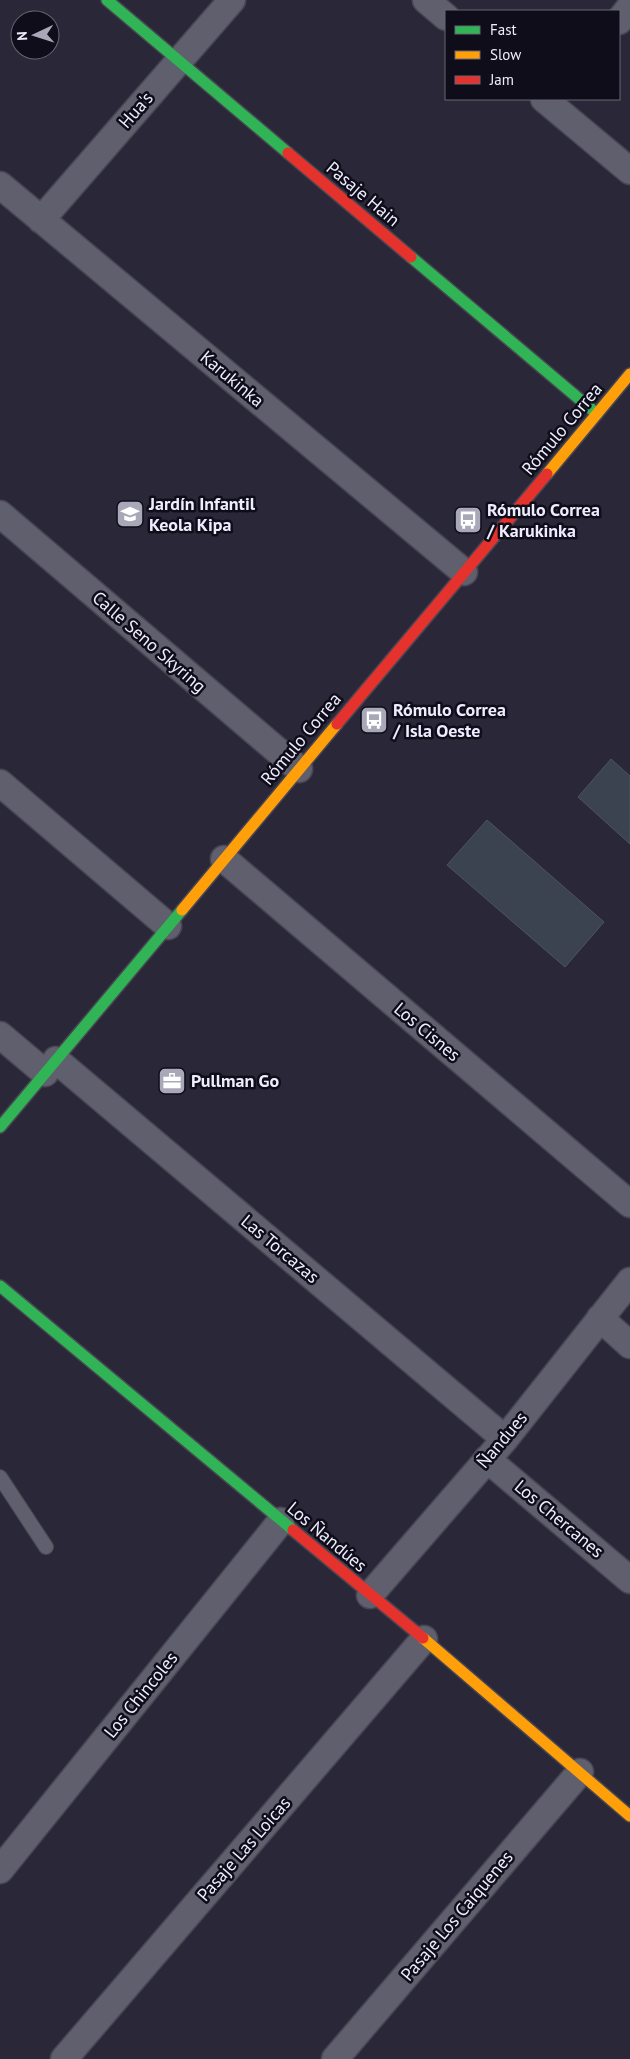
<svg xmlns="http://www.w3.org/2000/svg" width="630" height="2059" font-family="'PT Sans',sans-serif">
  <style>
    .building { fill: #3a434f; stroke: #4e5560 }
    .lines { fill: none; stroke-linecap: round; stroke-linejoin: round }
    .lane-casing { stroke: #484653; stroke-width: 16 }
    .street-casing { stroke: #484653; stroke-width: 29 }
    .fast-casing { stroke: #484653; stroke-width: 14 }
    .slow-casing { stroke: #484653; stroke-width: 14 }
    .jam-casing { stroke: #484653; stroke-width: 14 }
    .lane { stroke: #605f6d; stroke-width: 14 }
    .street { stroke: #605f6d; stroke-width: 26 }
    .fast { stroke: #30b455; stroke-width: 11 }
    .slow { stroke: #ff9f0a; stroke-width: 11 }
    .jam { stroke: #e5322d; stroke-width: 11 }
    .labels { text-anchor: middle; stroke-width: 5; stroke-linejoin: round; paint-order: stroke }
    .street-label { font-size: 18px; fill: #eeedfd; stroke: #0f0d1a }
    .poi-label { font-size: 18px; font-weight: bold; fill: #eeedfd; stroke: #0f0d1a; text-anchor: start }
  </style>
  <rect width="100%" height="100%" fill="#2a2838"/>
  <path class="building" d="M 611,759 L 630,776 L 630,844 L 578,797 Z
    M 487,820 L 604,922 L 565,967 L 447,865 Z"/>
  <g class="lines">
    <g class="lane-casing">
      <path id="lane" d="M 0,1477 L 46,1547"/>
    </g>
    <g class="street-casing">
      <path id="street" d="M 426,0 L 446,17
        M 619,21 L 630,7
        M 544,99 L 630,171
        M 0,185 L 464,572
        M 41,220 L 232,0
        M 0,514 L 299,769
        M 0,783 L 168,926
        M 224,859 L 630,1204
        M 0,1035 L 45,1073
        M 56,1060 L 505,1439
        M 600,1318 L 630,1345
        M 487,1459 L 630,1580
        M 370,1595 L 505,1439 L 630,1281
        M 0,1870 L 281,1521
        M 64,2059 L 424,1639
        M 335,2059 L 580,1772"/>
    </g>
    <g class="fast-casing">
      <path id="fast" d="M 107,0 L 288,153
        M 411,257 L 597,414
        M 0,1127 L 182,910
        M 0,1286 L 293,1530"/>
    </g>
    <g class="slow-casing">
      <path id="slow" d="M 547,474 L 630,374
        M 182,910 L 337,724
        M 423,1638 L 630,1816"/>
    </g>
    <g class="jam-casing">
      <path id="jam" d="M 288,153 L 411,257
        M 337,724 L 547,474
        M 293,1530 L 423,1638"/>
    </g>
    <use href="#lane" class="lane"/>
    <use href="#street" class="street"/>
    <use href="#fast" class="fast"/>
    <use href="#slow" class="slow"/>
    <use href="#jam" class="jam"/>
  </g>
  <defs>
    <g id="school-square" transform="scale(1.4375)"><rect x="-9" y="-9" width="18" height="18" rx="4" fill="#a9a8b8" stroke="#0f0d1a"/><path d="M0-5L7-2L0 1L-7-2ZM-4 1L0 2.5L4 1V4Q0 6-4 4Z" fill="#fff"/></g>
    <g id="bus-square" transform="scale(1.4375)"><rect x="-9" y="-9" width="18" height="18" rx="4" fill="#a9a8b8" stroke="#0f0d1a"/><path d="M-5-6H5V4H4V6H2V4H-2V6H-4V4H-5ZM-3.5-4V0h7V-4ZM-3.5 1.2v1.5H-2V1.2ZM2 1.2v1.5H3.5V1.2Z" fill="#fff"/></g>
    <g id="office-square" transform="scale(1.4375)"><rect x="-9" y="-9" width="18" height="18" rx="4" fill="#a9a8b8" stroke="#0f0d1a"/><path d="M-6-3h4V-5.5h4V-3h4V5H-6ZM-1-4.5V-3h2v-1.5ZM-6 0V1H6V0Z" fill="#fff"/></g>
  </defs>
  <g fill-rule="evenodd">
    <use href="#school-square" x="130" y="514"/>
    <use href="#bus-square" x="468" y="520"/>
    <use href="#bus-square" x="374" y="720"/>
    <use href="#office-square" x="172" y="1081"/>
  </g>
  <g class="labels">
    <g class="street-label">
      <text transform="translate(136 110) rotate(-49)" y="6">Hua's</text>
      <text transform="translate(363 194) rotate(40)" y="6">Pasaje Hain</text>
      <text transform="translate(232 379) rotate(40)" y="6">Karukinka</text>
      <text transform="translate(562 429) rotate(-50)" y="6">Rómulo Correa</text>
      <text transform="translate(149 642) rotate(41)" y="6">Calle Seno Skyring</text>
      <text transform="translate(301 739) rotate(-50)" y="6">Rómulo Correa</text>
      <text transform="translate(427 1032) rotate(40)" y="6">Los Cisnes</text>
      <text transform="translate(280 1249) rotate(40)" y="6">Las Torcazas</text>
      <text transform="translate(502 1440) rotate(-50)" y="6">Ñandues</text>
      <text transform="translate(559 1519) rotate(40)" y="6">Los Chercanes</text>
      <text transform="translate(327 1537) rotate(40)" y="6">Los Ñandúes</text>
      <text transform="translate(141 1695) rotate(-51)" y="6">Los Chincoles</text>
      <text transform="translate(244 1849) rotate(-49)" y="6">Pasaje Las Loicas</text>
      <text transform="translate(457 1916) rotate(-50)" y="6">Pasaje Los Caiquenes</text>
    </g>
    <g class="poi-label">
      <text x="149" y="510">Jardín Infantil<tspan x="149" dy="21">Keola Kipa</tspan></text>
      <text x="487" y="516">Rómulo Correa<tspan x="487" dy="21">/ Karukinka</tspan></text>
      <text x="393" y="716">Rómulo Correa<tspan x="393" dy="21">/ Isla Oeste</tspan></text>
      <text x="191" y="1087">Pullman Go</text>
    </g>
  </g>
  <rect x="445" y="10" width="175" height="90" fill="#0f0d1a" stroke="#686775"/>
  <rect x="455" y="26" width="25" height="8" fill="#30b455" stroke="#686775"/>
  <text x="490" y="35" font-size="15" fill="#eeedfd">Fast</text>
  <rect x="455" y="51" width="25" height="8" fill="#ff9f0a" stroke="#686775"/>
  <text x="490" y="60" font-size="15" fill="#eeedfd">Slow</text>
  <rect x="455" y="76" width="25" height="8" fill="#e5322d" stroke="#686775"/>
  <text x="490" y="85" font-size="15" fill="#eeedfd">Jam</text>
  <g transform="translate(35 35) rotate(266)"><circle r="24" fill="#0f0d1a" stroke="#686775"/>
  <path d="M0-4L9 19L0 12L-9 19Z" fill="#a9a8b8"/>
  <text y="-8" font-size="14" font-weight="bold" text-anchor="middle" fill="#eeedfd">N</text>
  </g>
</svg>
